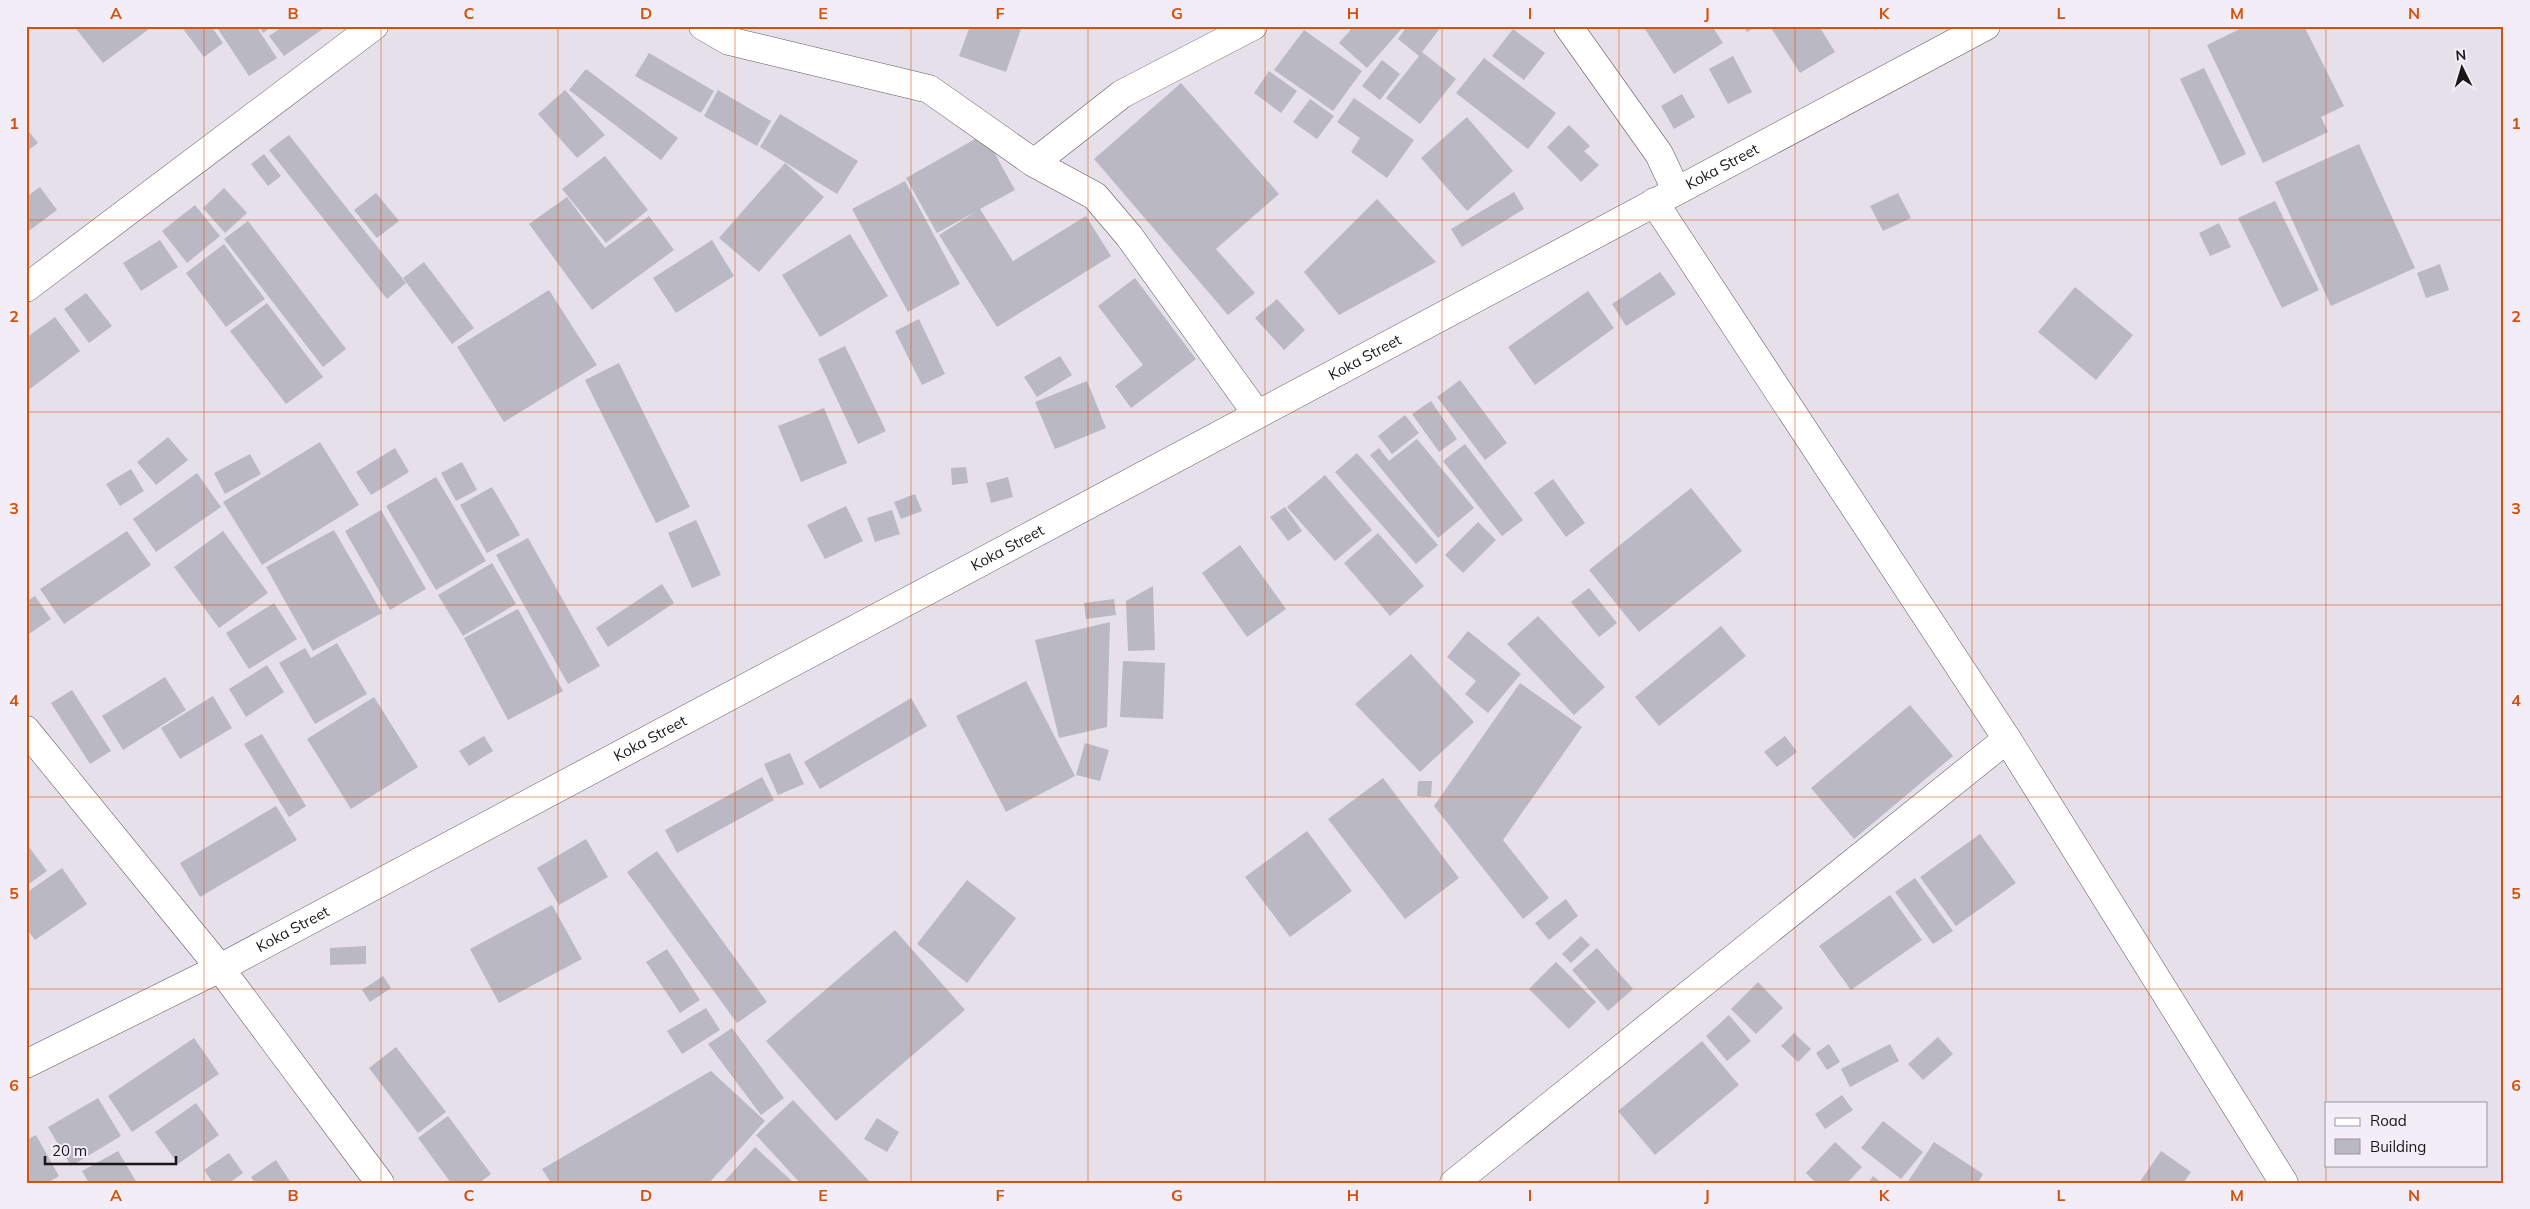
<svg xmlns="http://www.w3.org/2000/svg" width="2530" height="1209" font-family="Mulish,sans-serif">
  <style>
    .building { fill: #bab8c3 }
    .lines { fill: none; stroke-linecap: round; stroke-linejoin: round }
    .minor-casing { stroke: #5d5860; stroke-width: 29 }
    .secondary-casing { stroke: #5d5860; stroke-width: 29 }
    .minor { stroke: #fff; stroke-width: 28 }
    .secondary { stroke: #fff; stroke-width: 28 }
    .grid { fill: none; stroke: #d3520d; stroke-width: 1; stroke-opacity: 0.55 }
    .labels { text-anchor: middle; stroke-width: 4; stroke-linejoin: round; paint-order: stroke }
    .street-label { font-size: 15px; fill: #181619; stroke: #f3edf7 }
    .neatline { fill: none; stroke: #d3520d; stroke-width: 2 }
    .grid-label { font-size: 16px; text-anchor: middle; font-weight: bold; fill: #d3520d }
  </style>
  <rect width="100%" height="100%" fill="#e6e0ea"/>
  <path class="building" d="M 74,26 L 147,26 L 149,29 L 103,63 Z
    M 181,26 L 211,26 L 223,43 L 204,57 Z
    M 216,26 L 256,26 L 277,58 L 249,76 Z
    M 259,26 L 272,26 L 263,33 Z
    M 284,26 L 327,26 L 284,56 L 269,36 Z
    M 970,26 L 1022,26 L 1006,72 L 959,56 Z
    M 1354,26 L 1404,26 L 1367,68 L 1339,43 Z
    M 1407,26 L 1441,27 L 1422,52 L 1456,79 L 1420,124 L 1386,98 L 1419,56 L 1398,39 Z
    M 1643,26 L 1712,26 L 1723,43 L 1674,74 Z
    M 1743,26 L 1757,26 L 1747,32 Z
    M 1774,26 L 1819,26 L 1835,52 L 1800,73 L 1771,28 Z
    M 2246,26 L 2304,26 L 2344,106 L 2321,117 L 2328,132 L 2263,163 L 2207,45 Z
    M 1513,29 L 1545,53 L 1524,80 L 1492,56 Z
    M 1304,30 L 1362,71 L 1333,111 L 1274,70 Z
    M 649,53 L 714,91 L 701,113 L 635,76 Z
    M 1733,56 L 1752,92 L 1728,104 L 1709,69 Z
    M 1484,58 L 1556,113 L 1528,149 L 1456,93 Z
    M 1382,60 L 1400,74 L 1380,100 L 1362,86 Z
    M 2204,68 L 2246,154 L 2221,166 L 2180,79 Z
    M 586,69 L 678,138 L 661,160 L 569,90 Z
    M 1269,71 L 1297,91 L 1281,113 L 1254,93 Z
    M 1181,83 L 1279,194 L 1216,249 L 1255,293 L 1228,315 L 1094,159 Z
    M 565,90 L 605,135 L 577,158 L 538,114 Z
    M 718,90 L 771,121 L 757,146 L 704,116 Z
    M 1682,94 L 1695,117 L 1674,129 L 1661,106 Z
    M 1354,98 L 1414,140 L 1387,178 L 1351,152 L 1360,138 L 1337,122 Z
    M 1310,99 L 1334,116 L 1317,139 L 1293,122 Z
    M 780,114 L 858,161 L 837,194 L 760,147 Z
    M 1467,117 L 1513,171 L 1467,211 L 1421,158 Z
    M 1569,125 L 1590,146 L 1584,151 L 1599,165 L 1581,182 L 1547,147 Z
    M 26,128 L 38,143 L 26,152 Z
    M 984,134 L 1015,190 L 980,209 L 1013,261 L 1086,216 L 1111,256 L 997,327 L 939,235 L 977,211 L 937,233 L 906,178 Z
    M 289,135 L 406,283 L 387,299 L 269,150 Z
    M 2359,144 L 2415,268 L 2331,306 L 2275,182 Z
    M 264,154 L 281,176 L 268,186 L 251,164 Z
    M 605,156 L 648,210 L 606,243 L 562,189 Z
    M 785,163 L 824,197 L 759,272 L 719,238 Z
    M 905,181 L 960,284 L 908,312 L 852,209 Z
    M 40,187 L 57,210 L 26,233 L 26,197 Z
    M 224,188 L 247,213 L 225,233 L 203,208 Z
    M 1514,192 L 1524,209 L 1462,247 L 1451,229 Z
    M 376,193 L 399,221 L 377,238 L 354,210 Z
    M 1898,193 L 1911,218 L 1883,231 L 1870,206 Z
    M 567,197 L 605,248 L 649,216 L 674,250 L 592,310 L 529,224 Z
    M 1377,199 L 1436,262 L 1339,315 L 1304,272 Z
    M 2275,201 L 2319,290 L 2282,308 L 2238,218 Z
    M 195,205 L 220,236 L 187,263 L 162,231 Z
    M 248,221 L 346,349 L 323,367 L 224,239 Z
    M 2219,223 L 2231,247 L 2210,256 L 2199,233 Z
    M 850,234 L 888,296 L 820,337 L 782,275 Z
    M 160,240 L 178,267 L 141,291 L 123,263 Z
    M 712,240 L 734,276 L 676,313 L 653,278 Z
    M 224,244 L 265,299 L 226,327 L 186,273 Z
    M 424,262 L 474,328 L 452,344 L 403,278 Z
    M 2440,264 L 2449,290 L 2426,298 L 2417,273 Z
    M 1660,272 L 1676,294 L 1626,326 L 1612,304 Z
    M 1135,278 L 1196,359 L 1131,408 L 1115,386 L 1143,365 L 1098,306 Z
    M 2075,287 L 2133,335 L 2096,380 L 2038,332 Z
    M 549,290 L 597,365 L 504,422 L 457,347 Z
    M 1588,291 L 1614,328 L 1535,385 L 1508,347 Z
    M 86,293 L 112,326 L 89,343 L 64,309 Z
    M 1277,299 L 1305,330 L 1284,350 L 1255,318 Z
    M 267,303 L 323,377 L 286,404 L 230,331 Z
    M 55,317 L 80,351 L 26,392 L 26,338 Z
    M 919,319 L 945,374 L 922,385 L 895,331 Z
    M 845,346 L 886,431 L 858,444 L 818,359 Z
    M 1060,356 L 1072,375 L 1037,397 L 1024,377 Z
    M 619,363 L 690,507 L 656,523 L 585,380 Z
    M 1460,380 L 1507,443 L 1485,460 L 1437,397 Z
    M 1087,381 L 1106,428 L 1055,449 L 1035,402 Z
    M 1431,401 L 1457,439 L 1439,452 L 1412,414 Z
    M 824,408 L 847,463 L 801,482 L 778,426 Z
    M 1405,415 L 1419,433 L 1392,454 L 1378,436 Z
    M 168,437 L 188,460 L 156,485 L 137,462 Z
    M 1417,439 L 1474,508 L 1438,538 L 1370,455 L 1379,448 L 1389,461 Z
    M 320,442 L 359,505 L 262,565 L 223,502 Z
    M 1465,444 L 1523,520 L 1502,536 L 1443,461 Z
    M 395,448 L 409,472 L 371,495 L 356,472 Z
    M 1357,453 L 1438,545 L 1416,564 L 1335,472 Z
    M 250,454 L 261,474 L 225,494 L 214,473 Z
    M 462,462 L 477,490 L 456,501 L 441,473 Z
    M 966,467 L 968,483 L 952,485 L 951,468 Z
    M 131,469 L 144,491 L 120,506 L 106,484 Z
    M 197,473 L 221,507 L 156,552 L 133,519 Z
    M 1325,475 L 1372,530 L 1335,561 L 1287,507 Z
    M 436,477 L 486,561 L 436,590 L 386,506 Z
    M 1008,477 L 1013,497 L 991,503 L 986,483 Z
    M 1553,479 L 1585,523 L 1566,537 L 1534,493 Z
    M 492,487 L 520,535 L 487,553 L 460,505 Z
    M 1691,488 L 1742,551 L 1639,632 L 1589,570 Z
    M 915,494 L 922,511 L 901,519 L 894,502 Z
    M 846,506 L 863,541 L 825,559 L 807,525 Z
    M 1285,507 L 1302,531 L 1288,541 L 1270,517 Z
    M 381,510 L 426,589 L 390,610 L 345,531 Z
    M 892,510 L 900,534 L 875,542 L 867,518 Z
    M 696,520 L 721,575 L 692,588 L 668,533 Z
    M 1478,522 L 1496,540 L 1463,573 L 1445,555 Z
    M 334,530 L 382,613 L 313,651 L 266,567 Z
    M 127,531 L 151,565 L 64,624 L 40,589 Z
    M 223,531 L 268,593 L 219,628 L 174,567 Z
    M 1378,533 L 1424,586 L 1390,616 L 1344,563 Z
    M 528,538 L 600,666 L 568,684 L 496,555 Z
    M 1240,545 L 1286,609 L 1247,637 L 1202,573 Z
    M 492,563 L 516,604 L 463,636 L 438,595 Z
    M 662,584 L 674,603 L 608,647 L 596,628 Z
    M 1153,586 L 1155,650 L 1128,651 L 1126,601 Z
    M 1589,588 L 1617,623 L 1599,637 L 1571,602 Z
    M 35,596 L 51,619 L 26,636 L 26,602 Z
    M 1114,599 L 1116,615 L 1086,619 L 1084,603 Z
    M 274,603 L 297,639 L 249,669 L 226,633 Z
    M 518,609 L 563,691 L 508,720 L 464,638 Z
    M 1538,616 L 1605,687 L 1574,715 L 1507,644 Z
    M 1110,622 L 1107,727 L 1059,738 L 1035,640 Z
    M 1721,626 L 1746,656 L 1659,726 L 1635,697 Z
    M 1468,631 L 1521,674 L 1488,713 L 1465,694 L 1476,681 L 1447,657 Z
    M 337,643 L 367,694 L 315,724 L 279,663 L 305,648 L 311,658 Z
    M 1411,654 L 1474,722 L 1420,772 L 1355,704 Z
    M 1123,661 L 1165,663 L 1163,719 L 1120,717 Z
    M 267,665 L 284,692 L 246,717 L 229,689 Z
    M 165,677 L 186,710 L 123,750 L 102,716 Z
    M 1026,681 L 1075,776 L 1006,812 L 956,716 Z
    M 1520,683 L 1582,727 L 1503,840 L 1549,898 L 1523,919 L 1434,806 Z
    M 72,690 L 111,751 L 90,764 L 51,703 Z
    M 213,696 L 232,728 L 180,759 L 161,728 Z
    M 374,697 L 418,767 L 351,809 L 307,739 Z
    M 911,698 L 927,726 L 820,789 L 804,762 Z
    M 1910,705 L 1953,756 L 1854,839 L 1811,788 Z
    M 262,734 L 306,806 L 289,817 L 244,744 Z
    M 484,736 L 493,751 L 469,766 L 459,751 Z
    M 1785,736 L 1797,752 L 1777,767 L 1764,752 Z
    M 1085,743 L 1109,750 L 1100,781 L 1076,775 Z
    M 790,753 L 804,784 L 778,795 L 764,764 Z
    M 762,777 L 774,800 L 677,853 L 665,830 Z
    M 1383,778 L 1459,878 L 1405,919 L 1328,819 Z
    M 1418,781 L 1432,781 L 1431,797 L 1417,796 Z
    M 276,806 L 297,840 L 200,897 L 180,863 Z
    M 1307,831 L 1352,891 L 1290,937 L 1245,877 Z
    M 1980,834 L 2016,883 L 1956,926 L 1920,877 Z
    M 586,839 L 608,877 L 559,905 L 537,868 Z
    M 26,843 L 47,871 L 26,886 Z
    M 657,851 L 767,1002 L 737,1023 L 627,872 Z
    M 62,868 L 87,904 L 35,940 L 26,928 L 26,893 Z
    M 1915,878 L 1953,931 L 1933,944 L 1895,892 Z
    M 967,880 L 1016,918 L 967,983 L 917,944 Z
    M 1890,895 L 1922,940 L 1851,990 L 1819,946 Z
    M 1566,899 L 1578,916 L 1549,940 L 1535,923 Z
    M 552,905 L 582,959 L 499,1003 L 470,949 Z
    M 895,930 L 965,1010 L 836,1121 L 766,1041 Z
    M 1581,936 L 1590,945 L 1571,963 L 1562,954 Z
    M 366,946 L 366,964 L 330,965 L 330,948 Z
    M 1597,948 L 1633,989 L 1608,1011 L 1572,970 Z
    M 667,949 L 700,1000 L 680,1013 L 646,962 Z
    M 1556,962 L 1596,1002 L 1569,1029 L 1529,989 Z
    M 383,976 L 391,988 L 370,1002 L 362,990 Z
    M 1758,982 L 1783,1008 L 1756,1034 L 1731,1009 Z
    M 706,1008 L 720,1030 L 682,1054 L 667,1031 Z
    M 1729,1015 L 1751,1041 L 1727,1061 L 1706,1036 Z
    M 732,1028 L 784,1098 L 761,1115 L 708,1044 Z
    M 1794,1033 L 1811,1049 L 1798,1062 L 1781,1046 Z
    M 1938,1037 L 1953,1054 L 1923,1080 L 1908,1064 Z
    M 194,1038 L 219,1074 L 132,1132 L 108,1096 Z
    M 1702,1041 L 1739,1085 L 1655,1155 L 1618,1111 Z
    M 1829,1044 L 1840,1062 L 1827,1070 L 1816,1053 Z
    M 1890,1044 L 1899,1061 L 1850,1087 L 1841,1069 Z
    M 396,1047 L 446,1112 L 418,1133 L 369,1068 Z
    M 711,1071 L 765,1121 L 709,1183 L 551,1183 L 542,1169 Z
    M 1842,1095 L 1853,1110 L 1825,1129 L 1815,1114 Z
    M 98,1098 L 121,1136 L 71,1166 L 48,1127 Z
    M 793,1100 L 871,1183 L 800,1183 L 756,1135 Z
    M 196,1103 L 219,1135 L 178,1164 L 155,1132 Z
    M 448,1116 L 491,1174 L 479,1183 L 451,1183 L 418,1138 Z
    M 877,1118 L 899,1132 L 887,1152 L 864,1139 Z
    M 1883,1121 L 1923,1152 L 1901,1179 L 1861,1148 Z
    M 36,1135 L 59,1176 L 47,1183 L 26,1183 L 26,1140 Z
    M 1835,1142 L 1862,1167 L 1847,1183 L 1816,1183 L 1806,1173 Z
    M 1934,1142 L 1983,1174 L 1978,1183 L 1907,1183 Z
    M 755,1147 L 794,1183 L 723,1183 Z
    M 118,1151 L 137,1183 L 89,1183 L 82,1171 Z
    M 2161,1151 L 2191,1172 L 2183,1183 L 2139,1183 Z
    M 229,1153 L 243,1173 L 229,1183 L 213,1183 L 204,1170 Z
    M 276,1160 L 291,1183 L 255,1183 L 251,1177 Z
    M 1873,1176 L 1882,1183 L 1868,1183 Z"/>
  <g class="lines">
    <g class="minor-casing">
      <path id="minor" d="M 703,26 L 729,41 L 929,89 L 1034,163 L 1122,94 L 1253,26
        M 1568,26 L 1659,154 L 1676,190
        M 1034,163 L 1095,196 L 1129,236 L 1257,414
        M 1654,202 L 2007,739 L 2284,1183
        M 26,288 L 374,26
        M 1454,1183 L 2007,739"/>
    </g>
    <g class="secondary-casing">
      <g id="secondary">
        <path d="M 26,730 L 220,968 L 380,1183"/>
        <path id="s1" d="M 26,1064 L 220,968 L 1986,26"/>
      </g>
    </g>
    <use href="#minor" class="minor"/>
    <use href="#secondary" class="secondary"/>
  </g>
  <path class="grid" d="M 204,26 L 204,1183M 381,26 L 381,1183M 558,26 L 558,1183M 735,26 L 735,1183M 911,26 L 911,1183M 1088,26 L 1088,1183M 1265,26 L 1265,1183M 1442,26 L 1442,1183M 1619,26 L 1619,1183M 1795,26 L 1795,1183M 1972,26 L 1972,1183M 2149,26 L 2149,1183M 2326,26 L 2326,1183M 26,220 L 2504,220M 26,412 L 2504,412M 26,605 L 2504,605M 26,797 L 2504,797M 26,989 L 2504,989"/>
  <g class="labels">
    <g class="street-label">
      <text dy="5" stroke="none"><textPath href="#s1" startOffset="1919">Koka Street</textPath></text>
      <text dy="5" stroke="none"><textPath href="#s1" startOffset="1514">Koka Street</textPath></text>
      <text dy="5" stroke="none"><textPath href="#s1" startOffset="1109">Koka Street</textPath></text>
      <text dy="5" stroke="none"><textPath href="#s1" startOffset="704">Koka Street</textPath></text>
      <text dy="5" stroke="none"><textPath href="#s1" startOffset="299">Koka Street</textPath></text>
    </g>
  </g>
  <rect width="2530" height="1209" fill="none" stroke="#f3edf7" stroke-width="55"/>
  <rect x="2325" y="1102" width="162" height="65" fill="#f3edf7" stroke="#9b979e"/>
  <rect x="2335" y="1118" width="25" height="8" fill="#ffffff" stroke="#9b979e"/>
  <text x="2370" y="1126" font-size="15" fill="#181619">Road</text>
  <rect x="2335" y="1139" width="25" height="15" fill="#bab8c3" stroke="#9b979e"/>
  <text x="2370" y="1152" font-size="15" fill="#181619">Building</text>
  <g transform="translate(2462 68) rotate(355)" stroke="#f3edf7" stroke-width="4" paint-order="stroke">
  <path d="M0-4L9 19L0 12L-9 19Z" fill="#181619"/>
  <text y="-8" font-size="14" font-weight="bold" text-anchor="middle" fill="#181619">N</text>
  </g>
  <path d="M45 1156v8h131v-8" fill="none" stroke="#181619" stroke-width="2.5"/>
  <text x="52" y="1156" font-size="15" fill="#181619" stroke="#f3edf7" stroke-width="4" paint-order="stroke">20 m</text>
  <rect x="28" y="28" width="2474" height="1154" class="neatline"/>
  <g class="grid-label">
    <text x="116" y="19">A</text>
    <text x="293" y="19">B</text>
    <text x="469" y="19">C</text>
    <text x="646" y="19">D</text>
    <text x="823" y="19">E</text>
    <text x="1000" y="19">F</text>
    <text x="1177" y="19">G</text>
    <text x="1353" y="19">H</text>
    <text x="1530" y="19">I</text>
    <text x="1707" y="19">J</text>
    <text x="1884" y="19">K</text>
    <text x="2061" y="19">L</text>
    <text x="2237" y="19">M</text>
    <text x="2414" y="19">N</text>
    <text x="14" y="129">1</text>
    <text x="2516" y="129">1</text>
    <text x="14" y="322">2</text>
    <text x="2516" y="322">2</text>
    <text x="14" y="514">3</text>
    <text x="2516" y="514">3</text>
    <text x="14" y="706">4</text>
    <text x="2516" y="706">4</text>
    <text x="14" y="899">5</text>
    <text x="2516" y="899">5</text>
    <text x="14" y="1091">6</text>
    <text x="2516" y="1091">6</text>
    <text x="116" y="1201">A</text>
    <text x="293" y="1201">B</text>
    <text x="469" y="1201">C</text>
    <text x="646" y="1201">D</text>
    <text x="823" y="1201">E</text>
    <text x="1000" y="1201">F</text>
    <text x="1177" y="1201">G</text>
    <text x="1353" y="1201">H</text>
    <text x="1530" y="1201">I</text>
    <text x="1707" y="1201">J</text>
    <text x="1884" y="1201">K</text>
    <text x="2061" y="1201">L</text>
    <text x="2237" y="1201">M</text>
    <text x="2414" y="1201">N</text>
  </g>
</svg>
